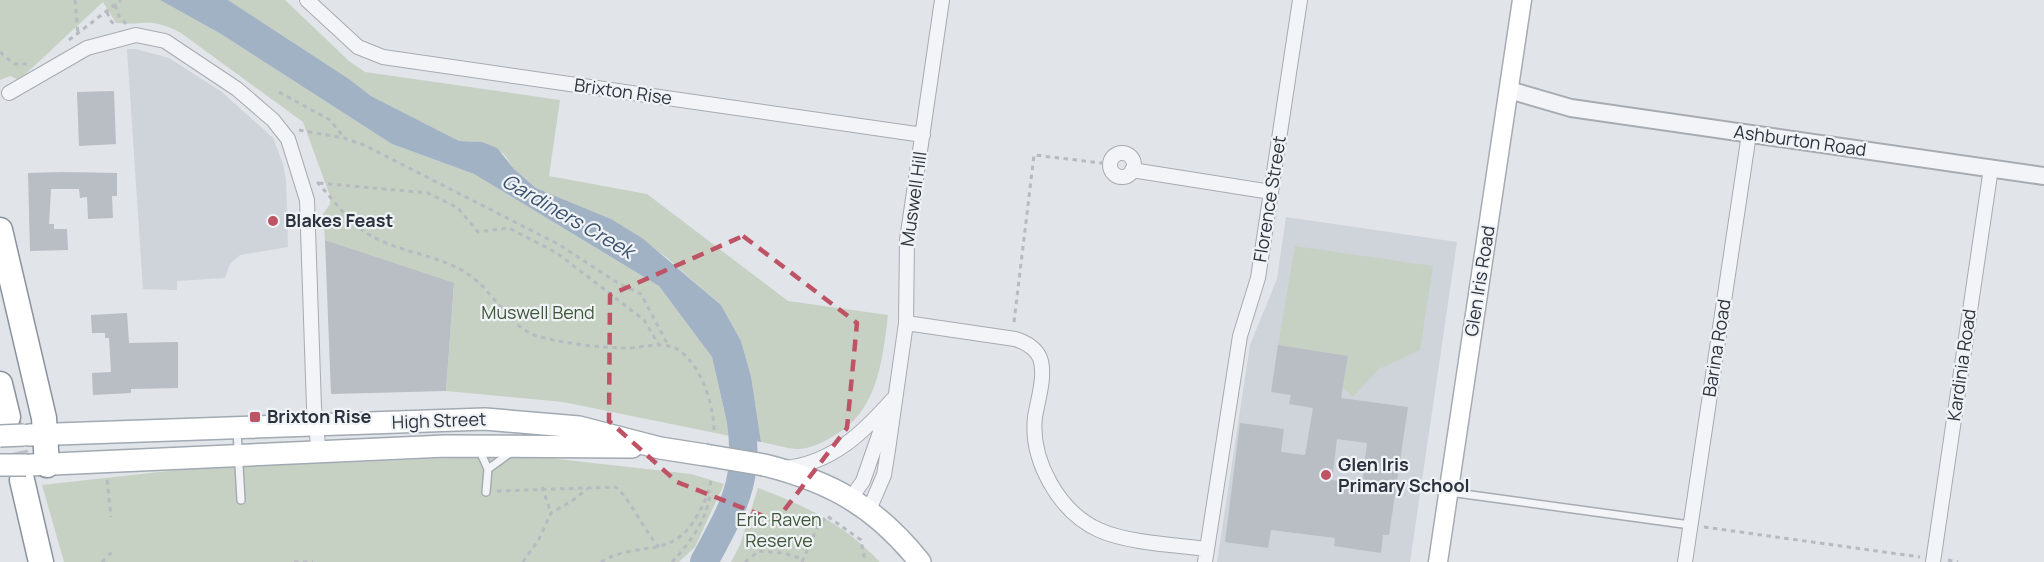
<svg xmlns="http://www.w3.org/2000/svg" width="2044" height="562" font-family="Manrope,sans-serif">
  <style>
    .built { fill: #cfd3da }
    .green { fill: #c7d1c3 }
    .water { fill: #a0b2c4 }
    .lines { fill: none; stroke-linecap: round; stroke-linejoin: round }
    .river { stroke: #a0b2c4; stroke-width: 28 }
    .building { fill: #b9bdc4; fill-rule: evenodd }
    .motorway-tunnel { stroke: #bdc0c6; stroke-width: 24; stroke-dasharray: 24 12; stroke-linecap: butt }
    .service-casing { stroke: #a7abb2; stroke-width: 10 }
    .minor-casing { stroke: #a7abb2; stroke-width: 16 }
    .tertiary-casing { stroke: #a7abb2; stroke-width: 20 }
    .secondary-casing { stroke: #a7abb2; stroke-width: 21 }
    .primary-casing { stroke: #a1a9b2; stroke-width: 24 }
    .motorway-casing { stroke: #8a929d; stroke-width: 27 }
    .path { stroke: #b7bac0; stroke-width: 3; stroke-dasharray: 4.5 4.5; stroke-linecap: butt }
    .service { stroke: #f3f4f7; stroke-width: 7 }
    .minor { stroke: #f3f4f7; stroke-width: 14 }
    .tertiary { stroke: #f3f4f7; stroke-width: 16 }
    .secondary { stroke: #fff; stroke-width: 18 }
    .primary { stroke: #fff; stroke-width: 21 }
    .motorway { stroke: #fff; stroke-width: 24 }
    .primary-bridge-casing { stroke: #a1a9b2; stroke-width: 24; stroke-linecap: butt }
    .primary-bridge { stroke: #fff; stroke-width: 21 }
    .marked { fill: none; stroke: #bf5366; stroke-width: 4.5; stroke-dasharray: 12 8; stroke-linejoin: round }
    .poi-dot { fill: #bf5366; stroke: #f0f3f6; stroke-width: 2 }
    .labels { text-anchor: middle; stroke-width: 4.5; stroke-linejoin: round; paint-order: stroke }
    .street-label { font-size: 18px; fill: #2b323e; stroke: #f0f3f6 }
    .poi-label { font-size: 18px; font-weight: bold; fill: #2b323e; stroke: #f0f3f6; text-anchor: start }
    .park-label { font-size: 18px; fill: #40583a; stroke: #f0f3f6 }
    .water-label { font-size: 20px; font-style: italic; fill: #3a526d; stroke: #f0f3f6 }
  </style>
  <rect width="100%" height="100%" fill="#e1e4e8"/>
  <path class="built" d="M 127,49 L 136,49 L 169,58 L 222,92 L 273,138 L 283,164 L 286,180 L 288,247 L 240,255 L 230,264 L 225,278 L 177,281 L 177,290 L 143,289 Z
    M 1286,217 L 1457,242 L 1410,562 L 1217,562 L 1250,345 L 1277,279 Z"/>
  <path class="green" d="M 0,0 L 160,0 L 221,34 L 392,144 L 474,174 L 659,286 L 712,357 L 730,436 L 563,402 L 446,391 L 454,284 L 325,240 L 323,214 L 330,204 L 330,196 L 303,122 L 181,33 C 148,16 147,26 116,23 L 103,2 L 19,80 L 10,76 L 0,80 Z
    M 228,0 L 285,0 L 349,61 L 365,72 L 560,100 L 549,176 L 647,194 L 788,301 L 888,315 C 882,362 878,412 832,437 C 821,443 810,449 797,449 C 785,448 773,444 761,442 L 751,376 L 741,341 L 721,305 L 666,257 L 611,219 L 536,188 L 514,169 L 504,154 L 482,142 L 459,141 L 371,96 L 349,79 Z
    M 1295,246 L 1433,266 L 1420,350 L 1379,369 L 1353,397 L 1343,388 L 1348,356 L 1278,345 Z
    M 522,455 L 691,474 L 724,484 L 695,547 L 679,562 L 64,562 L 42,485 L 186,469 Z
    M 758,488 C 805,505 845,525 880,562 L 731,562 L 740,545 Z"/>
  <path class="water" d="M 160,0 L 228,0 L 349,79 L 371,96 L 459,141 L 482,142 L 497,148 L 514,169 L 536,188 L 611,219 L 642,238 L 721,305 L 741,341 L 751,376 L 761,442 L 730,436 L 712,357 L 659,286 L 474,174 L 392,144 L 221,34 Z"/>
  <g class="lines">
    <path class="river" d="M 704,562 C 738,499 752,476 738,403"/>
  </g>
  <path class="building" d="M 114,91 L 116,144 L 79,146 L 77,92 Z
    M 63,172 L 117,173 L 117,196 L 112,196 L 113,218 L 88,219 L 87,197 L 80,198 L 79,189 L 51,189 L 49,224 L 54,224 L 54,229 L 67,229 L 68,250 L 30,251 L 28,173 Z
    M 325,240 L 454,283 L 446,391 L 331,394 Z
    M 127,313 L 129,343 L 178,342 L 178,388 L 131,389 L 131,393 L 93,395 L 92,373 L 111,372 L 109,338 L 105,338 L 105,333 L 92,333 L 91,315 Z
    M 1278,345 L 1348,356 L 1341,398 L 1408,407 L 1389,535 L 1383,535 L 1381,553 L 1334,546 L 1335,538 L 1271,530 L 1268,548 L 1225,542 L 1240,423 L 1284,429 L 1281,452 L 1305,455 L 1313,408 L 1289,404 L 1291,395 L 1271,392 ZM 1337,439 L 1367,443 L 1362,484 L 1332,480 Z"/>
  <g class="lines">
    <path class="motorway-tunnel" d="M 8,417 L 22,480"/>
    <g class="service-casing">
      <path id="service" d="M 237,431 L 241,500
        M 479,449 L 488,469 L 486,492
        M 488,469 L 510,453
        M 1449,492 L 1690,525"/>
    </g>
    <g class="minor-casing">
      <path id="minor" d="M 307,0 L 358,47 L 383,57 L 923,135
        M 9,93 L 87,48 L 136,35 L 165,41 L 237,89 L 273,120 L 288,139 L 307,200 L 314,407 L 319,454
        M1110 165a12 12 0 1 1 24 0a12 12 0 1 1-24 0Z
        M 1132,170 L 1271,192
        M 906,323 L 1015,339 C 1025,342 1035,347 1040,358 C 1046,375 1038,399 1035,417 C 1030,460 1059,512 1099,530 C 1128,543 1175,545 1207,549
        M 784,468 C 831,464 863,433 893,399
        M 851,498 L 863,481 L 886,415
        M 869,510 L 884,475 L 888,450 L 906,323 L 907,240 L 942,0
        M 1205,562 L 1240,336 L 1258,278 L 1300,0
        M 1685,562 L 1749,134
        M 1933,562 L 1991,168"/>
    </g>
    <g class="tertiary-casing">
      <path id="tertiary" d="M 1509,90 L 1571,108 L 2044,176"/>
    </g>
    <g class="secondary-casing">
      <path id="secondary" d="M 1438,562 L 1522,0"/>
    </g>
    <g class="primary-casing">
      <path id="primary" d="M 29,435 L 485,419 L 579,427 L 660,448 L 705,455
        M 31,465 L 446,446 L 632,447
        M 764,465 C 832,482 876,507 920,562"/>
    </g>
    <g class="motorway-casing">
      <path id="motorway" d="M 0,230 L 44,418 L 47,465
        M 0,384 L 8,417
        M 22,480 L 41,562"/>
    </g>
    <path class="path" d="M 75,0 L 78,34
      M 115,5 L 119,16 L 126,24
      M 107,12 L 110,20 L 115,25
      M 69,40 L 121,0
      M 0,52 L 14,64 L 30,64
      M 279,92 L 330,120 L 343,136
      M 299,130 L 344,138 L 364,145 L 558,244 L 618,283 L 641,294 L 668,345
      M 317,182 C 333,199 346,219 365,232 C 399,255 445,253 477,281 C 497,298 513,331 541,337 C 568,344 596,347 623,348 C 640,349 661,340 677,349 C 701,363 715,407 714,434
      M 319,183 L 428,193 L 458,208 L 478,232 L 509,228 L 557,253 L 644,320 L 659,345
      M 1014,322 L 1034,155 L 1110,164
      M 107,480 L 111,517
      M 542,487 L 551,513
      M 497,491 L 615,487 C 627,493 646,534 659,547
      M 1704,527 L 1920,557
      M 1948,560 L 1958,562
      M 102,562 L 114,550
      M 294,562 L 313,562
      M 523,562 L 539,539 L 551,513 L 572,501 L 587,489
      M 601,562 C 639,539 672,562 698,514 C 704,504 710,491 711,479
      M 672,562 C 690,543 709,517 710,491
      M 745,562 L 759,551 L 783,553 L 803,559
      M 802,562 L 817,528 L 827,516 L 861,540 L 865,562"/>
    <use href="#service" class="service"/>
    <use href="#minor" class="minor"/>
    <use href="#tertiary" class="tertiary"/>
    <use href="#secondary" class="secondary"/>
    <use href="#primary" class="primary"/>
    <use href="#motorway" class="motorway"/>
    <g class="primary-bridge-casing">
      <path id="primary-bridge" d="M 0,436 L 24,435
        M 705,455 L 764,465
        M 0,465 L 26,465"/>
    </g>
    <use href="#primary-bridge" class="primary-bridge"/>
  </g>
  <path class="marked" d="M 743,236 L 857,323 L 847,428 L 776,521 L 677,482 L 609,421 L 610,295 Z"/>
  <g class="poi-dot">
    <circle cx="273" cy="221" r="6"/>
    <rect x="249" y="411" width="12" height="12" rx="3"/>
    <circle cx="1326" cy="475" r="6"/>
  </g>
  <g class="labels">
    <g class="street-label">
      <text transform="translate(623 92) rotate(8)" y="6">Brixton Rise</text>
      <text transform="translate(1800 141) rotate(8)" y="6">Ashburton Road</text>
      <text transform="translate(914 199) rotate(-82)" y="6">Muswell Hill</text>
      <text transform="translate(1270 199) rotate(-81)" y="6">Florence Street</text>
      <text transform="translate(1480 281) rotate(-81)" y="6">Glen Iris Road</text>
      <text transform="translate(1717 348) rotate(-81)" y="6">Barina Road</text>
      <text transform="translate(1962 365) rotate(-82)" y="6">Kardinia Road</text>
      <text transform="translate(439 421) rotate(-2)" y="6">High Street</text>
    </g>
    <g class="poi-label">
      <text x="285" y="227">Blakes Feast</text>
      <text x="267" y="423">Brixton Rise</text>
      <text x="1338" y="471">Glen Iris<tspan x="1338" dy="21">Primary School</tspan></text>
    </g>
    <g class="park-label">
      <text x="538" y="319">Muswell Bend</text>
      <text x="779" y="526">Eric Raven<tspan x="779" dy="21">Reserve</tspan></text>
    </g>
    <g class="water-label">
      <text transform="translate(568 216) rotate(30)" y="7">Gardiners Creek</text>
    </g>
  </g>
</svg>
